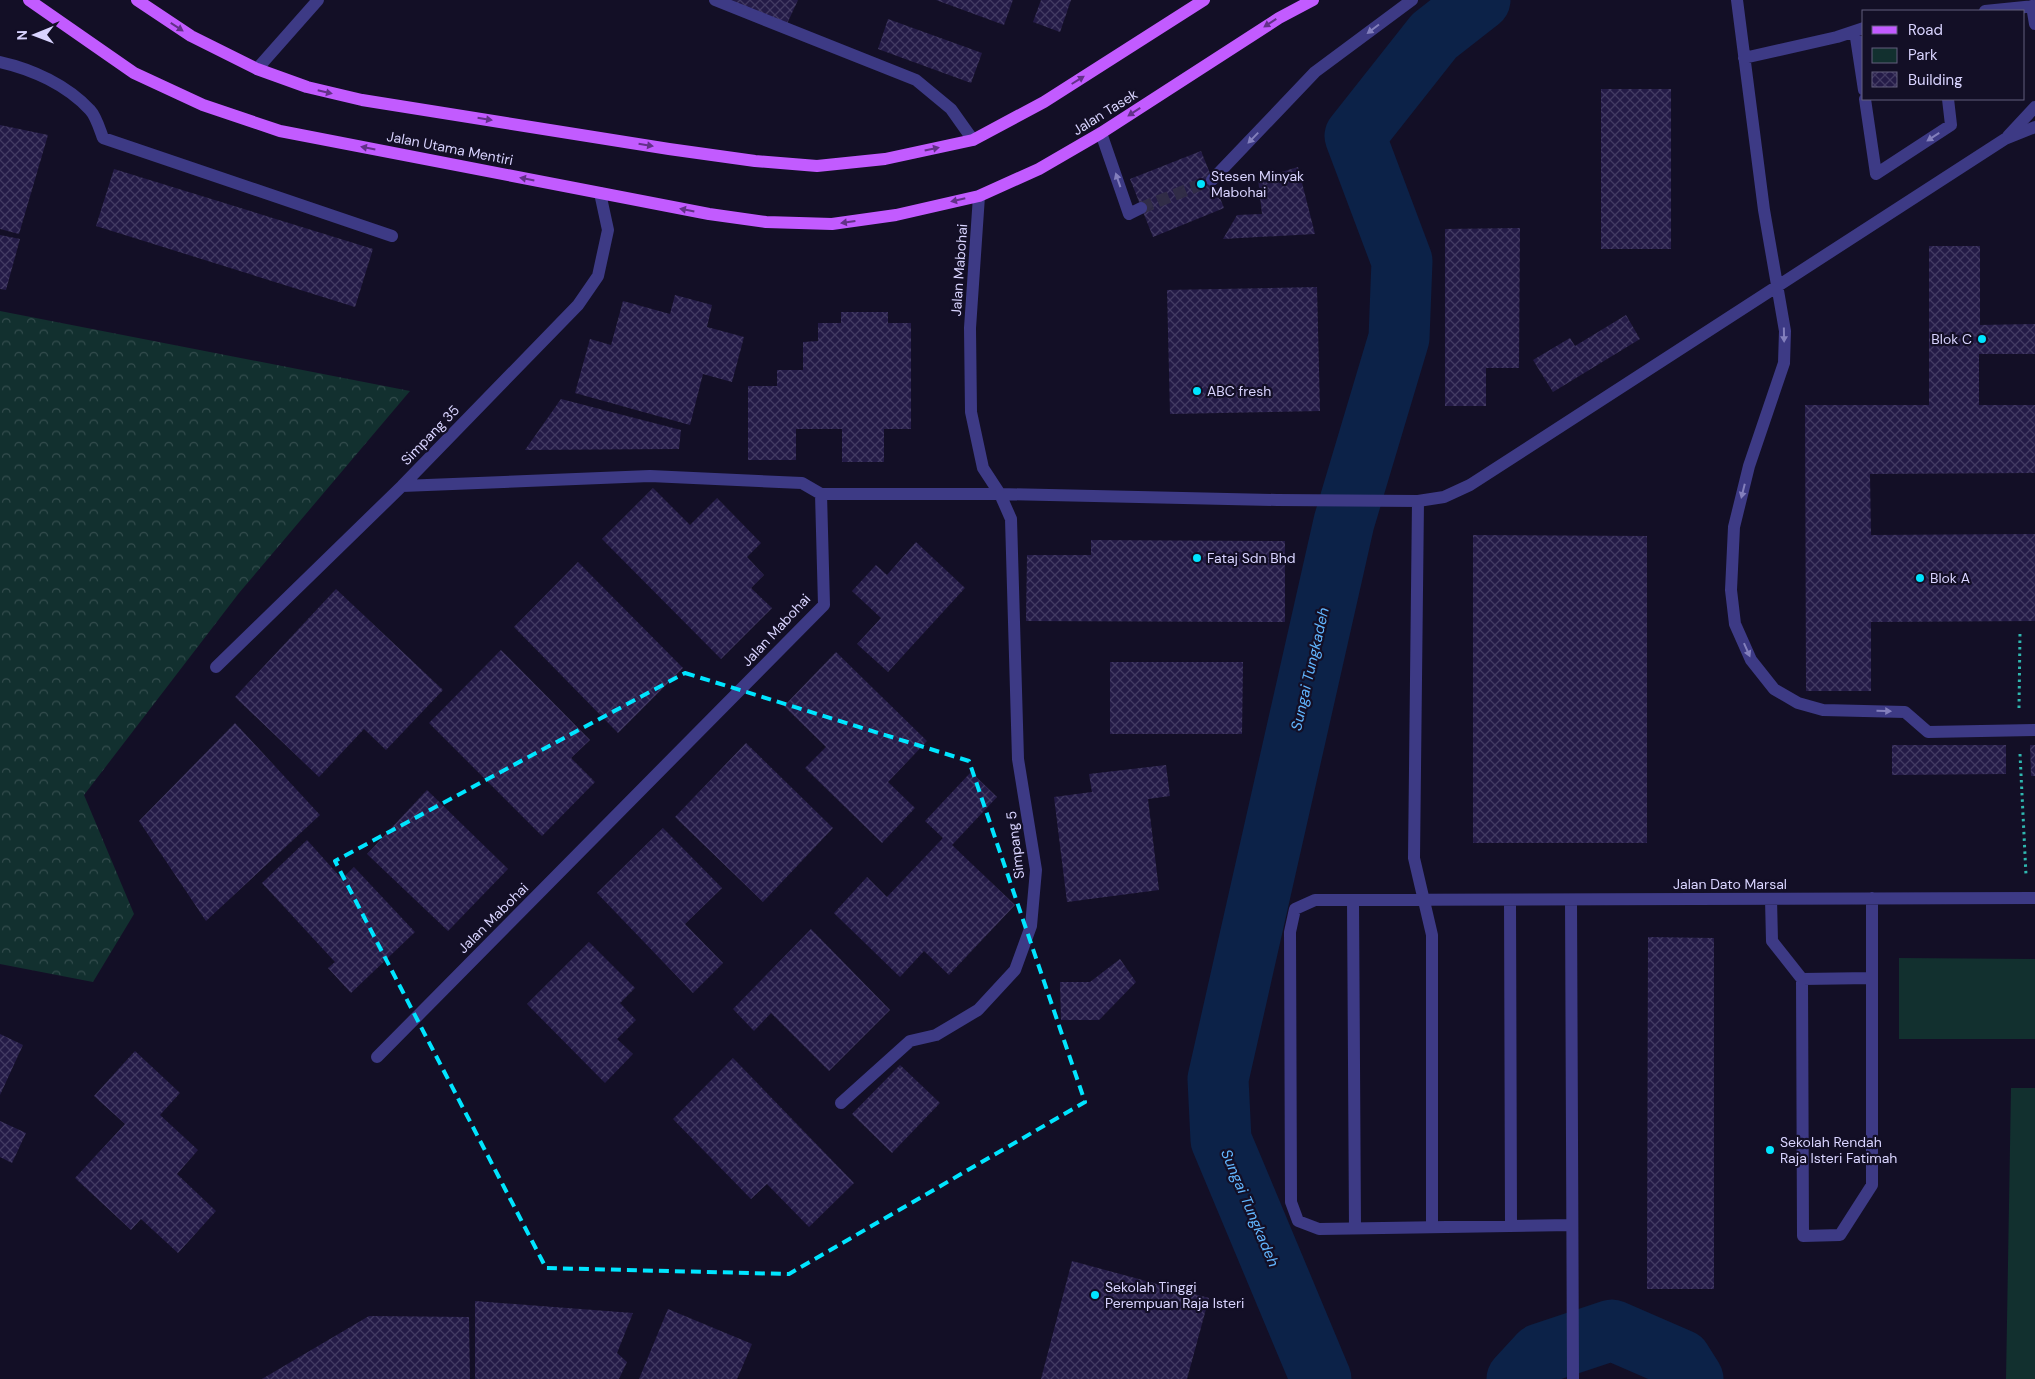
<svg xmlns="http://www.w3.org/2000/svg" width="2035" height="1379" font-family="'DM Sans',sans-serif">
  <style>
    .green { fill: #12302f }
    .forest { fill: url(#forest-crowns) }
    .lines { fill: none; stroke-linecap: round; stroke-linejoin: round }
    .river { stroke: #0c2248; stroke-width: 61 }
    .building { fill: url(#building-cross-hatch) }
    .minor-tunnel { stroke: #312d47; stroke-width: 12; stroke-dasharray: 12 6; stroke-linecap: butt }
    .path { stroke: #2fb8b0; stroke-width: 3; stroke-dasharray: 2.5 4; stroke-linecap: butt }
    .minor { stroke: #3d3a85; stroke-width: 12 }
    .major { stroke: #c25bff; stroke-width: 12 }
    .oneway { fill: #623188 }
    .oneway2 { fill: #837fbc }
    .marked { fill: none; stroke: #00e5ff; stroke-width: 4; stroke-dasharray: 10 6; stroke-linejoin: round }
    .poi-dot { fill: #00e5ff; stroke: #130f26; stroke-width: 2 }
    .labels { text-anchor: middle; stroke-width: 4.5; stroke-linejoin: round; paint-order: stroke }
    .street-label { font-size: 14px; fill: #d9d4ff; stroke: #130f26 }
    .poi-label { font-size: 14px; fill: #d9d4ff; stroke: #130f26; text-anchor: start }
    .water-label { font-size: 15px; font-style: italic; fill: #62b6ff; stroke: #130f26 }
  </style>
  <defs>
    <pattern id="forest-crowns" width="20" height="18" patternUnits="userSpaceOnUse" patternTransform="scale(1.25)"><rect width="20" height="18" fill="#12302f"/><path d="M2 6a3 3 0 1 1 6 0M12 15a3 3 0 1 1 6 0" fill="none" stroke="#344d4e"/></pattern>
    <pattern id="building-cross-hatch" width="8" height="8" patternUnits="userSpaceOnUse" patternTransform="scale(1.25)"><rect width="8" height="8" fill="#241b47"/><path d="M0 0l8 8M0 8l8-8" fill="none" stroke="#433b63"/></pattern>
  </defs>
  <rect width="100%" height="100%" fill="#130f26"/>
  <path class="green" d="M 1899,958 L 2035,959 L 2035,1039 L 1899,1039 Z
    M 2011,1088 L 2035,1088 L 2035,1379 L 2006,1379 Z"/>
  <path class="forest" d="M 0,311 L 410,391 L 239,593 L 84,795 L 134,914 L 93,982 L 0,964 Z"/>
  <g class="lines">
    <path class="river" d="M 1321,1379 L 1221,1140 L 1218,1079 L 1344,522 L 1399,338 L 1402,261 L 1355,136 L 1434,36 L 1480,0
      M 1517,1379 L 1540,1354 L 1612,1330 L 1681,1360 L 1693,1379"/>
  </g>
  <path class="building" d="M 730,0 L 798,0 L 786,26 Z
    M 936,0 L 1013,0 L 1004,25 Z
    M 1041,0 L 1071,0 L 1060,32 L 1033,22 Z
    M 888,19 L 982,53 L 971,83 L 878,49 Z
    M 1601,89 L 1671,89 L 1671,249 L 1601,249 Z
    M 0,125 L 48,135 L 19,234 L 0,229 Z
    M 1201,151 L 1224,208 L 1153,237 L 1130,179 Z
    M 1298,167 L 1315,234 L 1223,239 L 1237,215 L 1262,214 L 1258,179 Z
    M 114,169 L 373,249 L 355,307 L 96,226 Z
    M 1520,228 L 1519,368 L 1486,368 L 1486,406 L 1445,406 L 1445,229 Z
    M 0,235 L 20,239 L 6,290 L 0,289 Z
    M 1929,246 L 1980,246 L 1980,325 L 2035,324 L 2035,354 L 1979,354 L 1979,405 L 2035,405 L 2035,473 L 1870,474 L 1871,535 L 2035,534 L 2035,621 L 1871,622 L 1871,691 L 1806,691 L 1805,405 L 1929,405 Z
    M 1317,287 L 1320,411 L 1170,414 L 1167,290 Z
    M 675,295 L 712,305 L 707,327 L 744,337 L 732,382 L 703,374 L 690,425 L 575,393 L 590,339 L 611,345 L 623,301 L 670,314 Z
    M 841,312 L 888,312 L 888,323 L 911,323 L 911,429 L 884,429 L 884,462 L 842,462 L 842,429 L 796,429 L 796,460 L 748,460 L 748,386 L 777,386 L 777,370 L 803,370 L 803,342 L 818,341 L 818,323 L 841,323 Z
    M 1626,315 L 1640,339 L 1553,392 L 1533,360 L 1570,338 L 1575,346 Z
    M 561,399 L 681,430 L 679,449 L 525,450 Z
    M 653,488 L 690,525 L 717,498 L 761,543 L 747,557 L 764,575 L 751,588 L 772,608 L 721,659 L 602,539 Z
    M 1473,535 L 1647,536 L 1647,843 L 1473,843 Z
    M 1091,540 L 1285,541 L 1285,622 L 1026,621 L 1027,555 L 1091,555 Z
    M 916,542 L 965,588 L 888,672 L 857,644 L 881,618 L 852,591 L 876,565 L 887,575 Z
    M 578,562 L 683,668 L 618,733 L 514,627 Z
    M 336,589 L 443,690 L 386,750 L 364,729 L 319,777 L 235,697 Z
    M 501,650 L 590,740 L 571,758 L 595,782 L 542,836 L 429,723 Z
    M 836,652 L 927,741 L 888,782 L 915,808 L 882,843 L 805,768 L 826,747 L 784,706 Z
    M 1110,662 L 1243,662 L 1242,734 L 1110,734 Z
    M 235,723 L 320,815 L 206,921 L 139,821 Z
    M 746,743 L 833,828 L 763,902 L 675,817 Z
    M 1892,745 L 2006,745 L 2006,774 L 1892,775 Z
    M 2030,745 L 2035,745 L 2035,776 L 2031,776 Z
    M 1166,765 L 1170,796 L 1148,799 L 1159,890 L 1067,902 L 1054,797 L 1092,792 L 1089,774 Z
    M 971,772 L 997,797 L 952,845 L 1015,905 L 949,975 L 924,951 L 900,977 L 834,913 L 867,877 L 887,897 L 943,838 L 925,821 Z
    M 427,790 L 508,869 L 448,931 L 367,854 Z
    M 663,828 L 722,888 L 685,924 L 723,963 L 693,993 L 597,893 Z
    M 307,840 L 342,879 L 354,867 L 415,932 L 351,993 L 328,968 L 335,962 L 262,883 Z
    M 811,929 L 890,1010 L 829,1071 L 771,1013 L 754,1031 L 733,1009 Z
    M 1648,937 L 1714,938 L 1714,1289 L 1647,1289 Z
    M 589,942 L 635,988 L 620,1003 L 636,1020 L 617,1039 L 633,1054 L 605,1083 L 527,1004 Z
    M 1120,959 L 1136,982 L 1099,1020 L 1061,1020 L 1060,982 L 1090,982 Z
    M 0,1034 L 23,1045 L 0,1095 Z
    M 135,1051 L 180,1093 L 160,1115 L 198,1150 L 177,1174 L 216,1211 L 178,1253 L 141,1219 L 131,1230 L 75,1178 L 125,1124 L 94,1096 Z
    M 733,1058 L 854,1183 L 809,1227 L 767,1184 L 751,1199 L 673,1119 Z
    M 900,1065 L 940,1103 L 892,1153 L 852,1114 Z
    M 0,1121 L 26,1133 L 12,1163 L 0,1157 Z
    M 1072,1261 L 1209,1298 L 1187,1379 L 1041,1379 Z
    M 475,1301 L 633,1313 L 617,1353 L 627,1362 L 619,1379 L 475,1379 Z
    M 668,1309 L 752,1344 L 737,1379 L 639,1379 Z
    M 369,1316 L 469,1317 L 470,1379 L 262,1379 Z"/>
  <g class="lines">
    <path class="minor-tunnel" d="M 1141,208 L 1212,180"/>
    <path class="path" d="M 2019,708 L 2020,632
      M 2020,754 L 2026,875"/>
    <path class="minor" d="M 715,0 L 916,80 L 951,109 L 973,140
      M 1737,0 L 1764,210 L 1785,331 L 1784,363 L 1749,466 L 1734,527 L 1731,590 L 1735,624 L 1751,660 L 1774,689 L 1798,703 L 1823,710 L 1905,712 L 1928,732 L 2035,730
      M 2032,6 L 2035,24
      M 1985,11 L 2035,6
      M 1855,31 L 1864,90
      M 1744,58 L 1837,37 L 1864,28
      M 0,62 C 32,69 67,85 90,110 C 96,116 100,130 103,138 L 392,236
      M 257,69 L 318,0
      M 1865,99 L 1876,174 L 1951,125 L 1948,99
      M 1101,133 L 1129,214 L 1141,208
      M 2008,136 L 2035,107
      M 1212,180 L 1315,72 L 1412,0
      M 402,486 L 650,476 L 802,483 L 821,494
      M 1418,501 L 1414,858 L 1432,935 L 1432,1226
      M 216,667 L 402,486 L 578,305 L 598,276 L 608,230 L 600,193
      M 1771,899 L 1772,941 L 1802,979 L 1803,1236 L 1840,1235 L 1872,1185 L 1872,898
      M 1353,900 L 1355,1228
      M 1510,900 L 1511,1226
      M 1571,900 L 1573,1379
      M 1802,979 L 1872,978
      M 377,1057 L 824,605 L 821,494 L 1000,494 L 983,468 L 971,412 L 970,328 L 979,196
      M 841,1103 L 910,1041 L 936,1035 L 978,1010 L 1015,970 L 1031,926 L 1036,870 L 1018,759 L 1011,519 L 1000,494 L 1277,500 L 1418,501 L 1444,497 L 1470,485 L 2005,139 L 2035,127
      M 1572,1225 L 1319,1229 L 1298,1221 L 1291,1202 L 1290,932 L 1295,909 L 1315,900 L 2035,898"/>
    <path class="major" d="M 29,0 L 134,73 L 203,105 L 280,131 L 709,214 L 766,222 L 832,224 L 896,215 L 979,196 L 1039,169 L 1101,133 L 1279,18 L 1313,0
      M 137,0 L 191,36 L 257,69 L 307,87 L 362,100 L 669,149 L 755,161 L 817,166 L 885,159 L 973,140 L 1044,102 L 1204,0"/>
  </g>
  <defs><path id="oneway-solid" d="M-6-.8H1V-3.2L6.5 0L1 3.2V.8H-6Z" transform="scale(1.25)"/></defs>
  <g class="oneway">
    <use href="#oneway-solid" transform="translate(1270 23) rotate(147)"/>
    <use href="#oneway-solid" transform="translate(177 27) rotate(33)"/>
    <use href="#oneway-solid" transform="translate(1078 80) rotate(-32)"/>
    <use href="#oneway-solid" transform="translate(325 92) rotate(13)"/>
    <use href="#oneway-solid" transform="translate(1134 112) rotate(147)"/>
    <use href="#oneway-solid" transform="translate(485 119) rotate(9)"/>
    <use href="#oneway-solid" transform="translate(646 145) rotate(9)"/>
    <use href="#oneway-solid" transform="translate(368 148) rotate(-169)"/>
    <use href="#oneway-solid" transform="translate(932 149) rotate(-12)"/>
    <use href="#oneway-solid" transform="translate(527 179) rotate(-169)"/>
    <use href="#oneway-solid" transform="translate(958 200) rotate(167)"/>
    <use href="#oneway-solid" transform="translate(687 210) rotate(-169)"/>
    <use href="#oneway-solid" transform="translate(848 222) rotate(172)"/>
  </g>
  <g class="oneway2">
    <use href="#oneway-solid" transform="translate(1373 29) rotate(143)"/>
    <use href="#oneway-solid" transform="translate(1933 137) rotate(147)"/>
    <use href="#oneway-solid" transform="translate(1253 138) rotate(134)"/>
    <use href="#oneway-solid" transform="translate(1118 180) rotate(-109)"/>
    <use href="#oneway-solid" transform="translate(1784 335) rotate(89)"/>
    <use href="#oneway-solid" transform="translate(1743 491) rotate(104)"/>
    <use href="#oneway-solid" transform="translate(1747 650) rotate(66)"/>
    <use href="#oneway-solid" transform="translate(1884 711) rotate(1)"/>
  </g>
  <path class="marked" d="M 685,673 L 969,761 L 1085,1102 L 789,1274 L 546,1268 L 335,861 Z"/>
  <g class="poi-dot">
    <circle cx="1201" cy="184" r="5"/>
    <circle cx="1982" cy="339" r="5"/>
    <circle cx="1197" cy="391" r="5"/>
    <circle cx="1197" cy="558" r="5"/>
    <circle cx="1920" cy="578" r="5"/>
    <circle cx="1770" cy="1150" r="5"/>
    <circle cx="1095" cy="1295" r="5"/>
  </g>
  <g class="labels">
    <g class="street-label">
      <text transform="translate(1105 112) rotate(-32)" y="5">Jalan Tasek</text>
      <text transform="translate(450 148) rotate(11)" y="5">Jalan Utama Mentiri</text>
      <text transform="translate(959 270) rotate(-86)" y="5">Jalan Mabohai</text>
      <text transform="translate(430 435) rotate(-46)" y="5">Simpang 35</text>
      <text transform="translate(776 630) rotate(-47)" y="5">Jalan Mabohai</text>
      <text transform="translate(1015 845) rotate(-97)" y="5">Simpang 5</text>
      <text x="1730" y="889">Jalan Dato Marsal</text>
      <text transform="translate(493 918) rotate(-45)" y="5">Jalan Mabohai</text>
    </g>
    <g class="poi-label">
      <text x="1211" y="181">Stesen Minyak<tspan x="1211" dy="16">Mabohai</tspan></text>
      <text x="1972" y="344" text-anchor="end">Blok C</text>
      <text x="1207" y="396">ABC fresh</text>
      <text x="1207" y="563">Fataj Sdn Bhd</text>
      <text x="1930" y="583">Blok A</text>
      <text x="1780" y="1147">Sekolah Rendah<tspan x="1780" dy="16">Raja Isteri Fatimah</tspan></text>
      <text x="1105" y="1292">Sekolah Tinggi<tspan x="1105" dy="16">Perempuan Raja Isteri</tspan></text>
    </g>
    <g class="water-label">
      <text transform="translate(1310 669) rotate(-77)" y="5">Sungai Tungkadeh</text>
      <text transform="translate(1250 1208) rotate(67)" y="5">Sungai Tungkadeh</text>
    </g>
  </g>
  <rect x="1862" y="10" width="162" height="90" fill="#130f26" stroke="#625e7d"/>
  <rect x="1872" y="26" width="25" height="8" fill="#c25bff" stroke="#625e7d"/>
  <text x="1908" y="35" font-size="15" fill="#d9d4ff">Road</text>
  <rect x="1872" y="48" width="25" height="15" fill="#12302f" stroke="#625e7d"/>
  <text x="1908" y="60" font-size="15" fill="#d9d4ff">Park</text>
  <rect x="1872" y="72" width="25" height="15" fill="url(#building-cross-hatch)" stroke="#625e7d"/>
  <text x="1908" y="85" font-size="15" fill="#d9d4ff">Building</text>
  <g transform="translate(35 35) rotate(269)" stroke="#130f26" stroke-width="4" paint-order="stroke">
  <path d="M0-4L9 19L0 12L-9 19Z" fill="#d9d4ff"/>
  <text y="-8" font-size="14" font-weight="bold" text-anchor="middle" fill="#d9d4ff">N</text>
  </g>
</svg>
